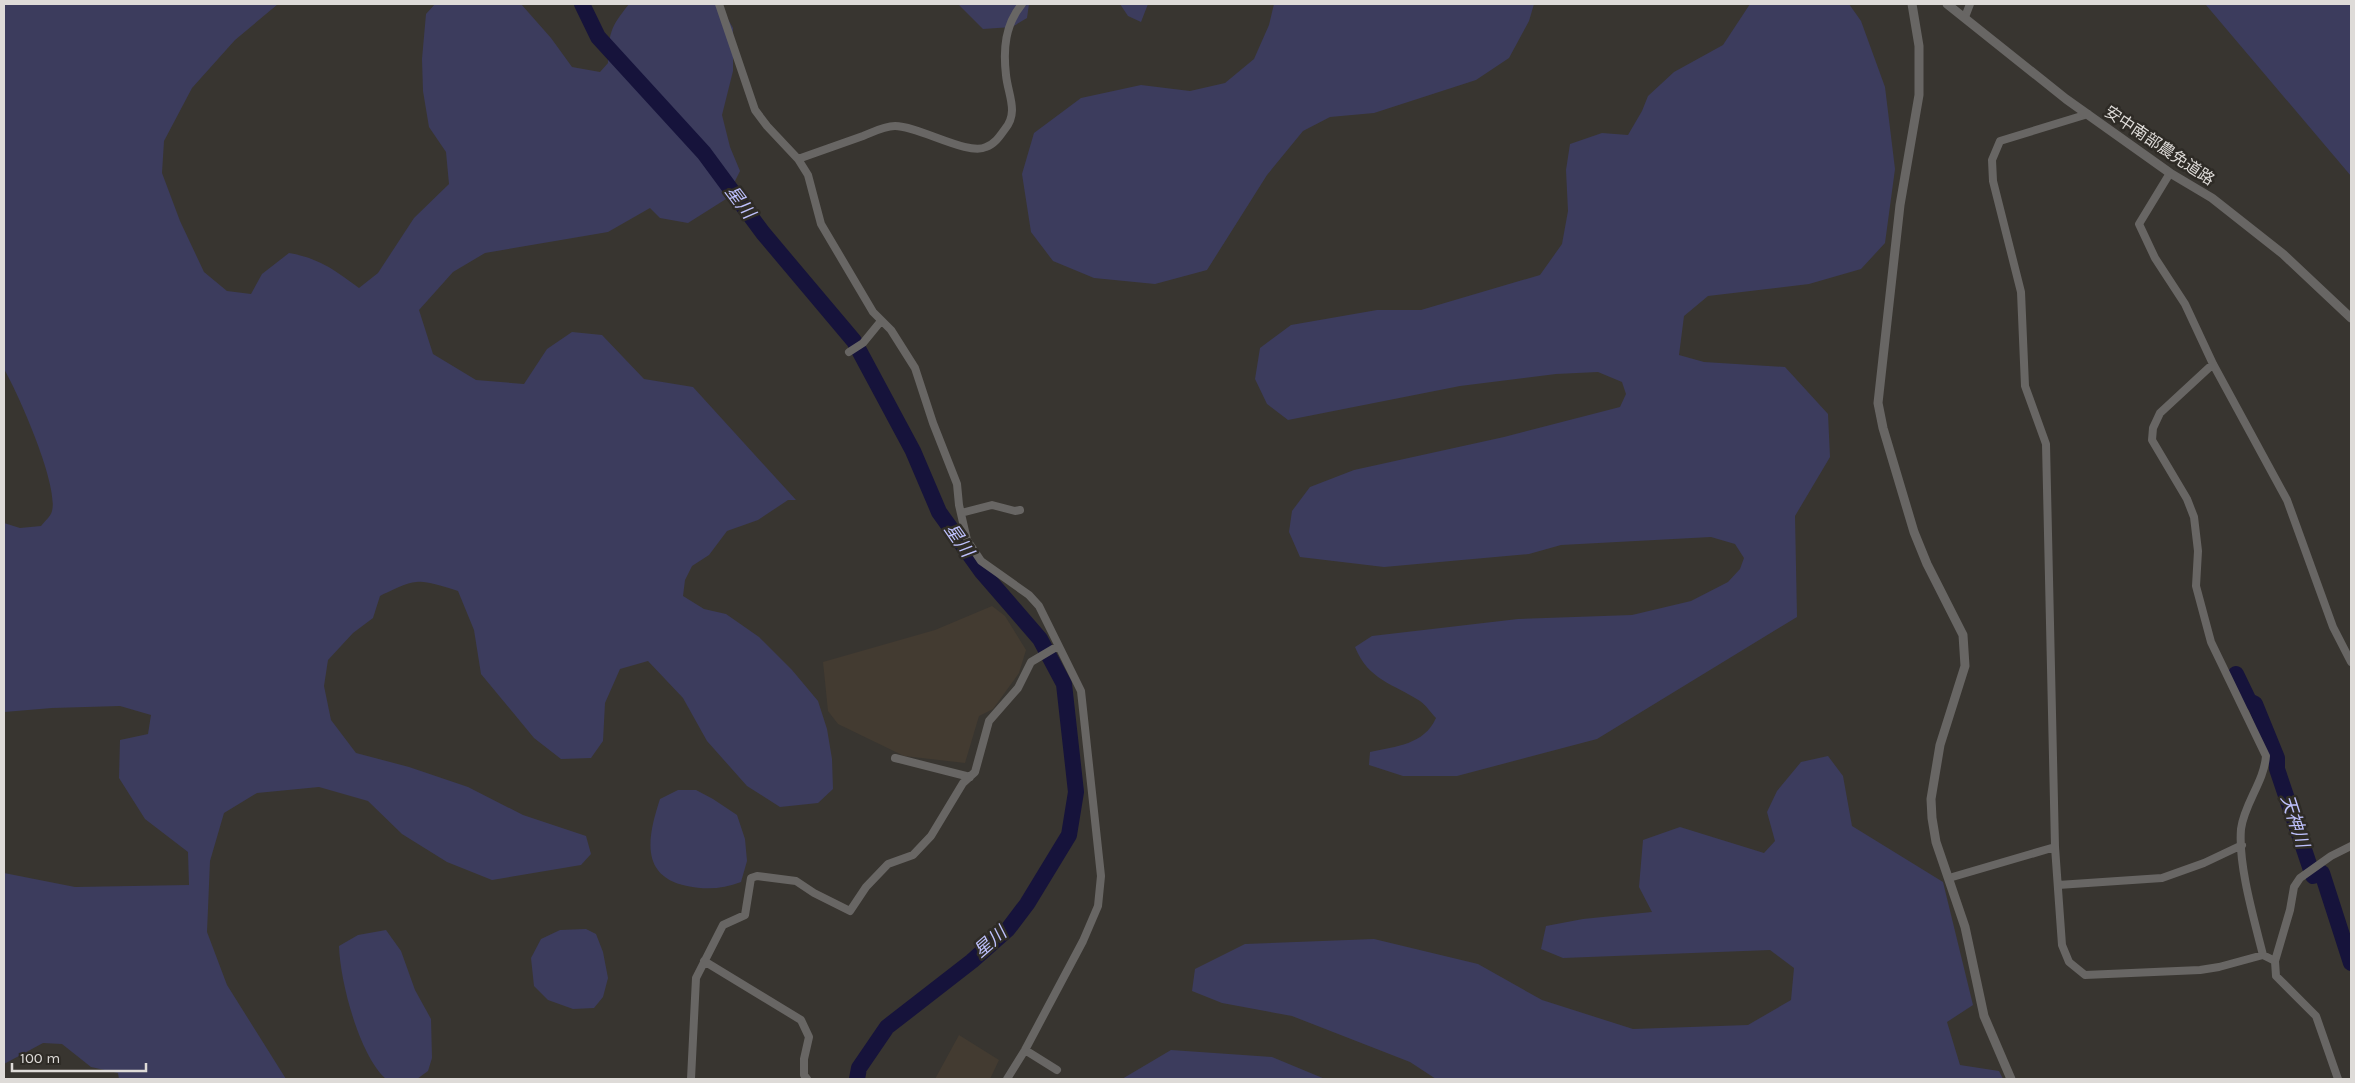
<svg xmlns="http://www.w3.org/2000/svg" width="2355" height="1083" font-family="Karla,'Noto Sans JP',sans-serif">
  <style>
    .built { fill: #433b31 }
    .green { fill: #3c3c5d }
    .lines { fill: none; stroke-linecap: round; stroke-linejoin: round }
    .river { stroke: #16133b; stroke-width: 16 }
    .minor { stroke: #686664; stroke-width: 8 }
    .tertiary { stroke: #686664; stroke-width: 9 }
    .labels { text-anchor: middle; stroke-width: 5; stroke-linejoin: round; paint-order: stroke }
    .street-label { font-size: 16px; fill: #dedbd8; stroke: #2e2b26 }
    .water-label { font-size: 18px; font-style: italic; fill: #bec1fd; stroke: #2e2b26 }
  </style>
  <rect width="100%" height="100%" fill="#383530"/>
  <path class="built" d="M 992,606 L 1005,616 L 1026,650 L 1019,673 L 993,709 L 979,716 L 965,763 L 904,756 L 838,724 L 828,711 L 823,662 L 935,630 Z
    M 959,1035 L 999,1060 L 990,1079 L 935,1079 Z"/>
  <path class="green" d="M 4,4 L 278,4 L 235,40 L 192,88 L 164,141 L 162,173 L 180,221 L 204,272 L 227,291 L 251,294 L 262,274 L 289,253 C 319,258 336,271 359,288 L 378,273 L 414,218 L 449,184 L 446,152 L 429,127 L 423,91 L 422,59 L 426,14 L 435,4 L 521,4 L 551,38 L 572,67 L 600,72 L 608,63 C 609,32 610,28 629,4 L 719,4 L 733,28 L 733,71 L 722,115 L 730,147 L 740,171 L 726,199 L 688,223 L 660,218 L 650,208 L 608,232 L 485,253 L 453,272 L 419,310 L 433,354 L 476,380 L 524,384 L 547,349 L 572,332 L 602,335 L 644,379 L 693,387 L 796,500 L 788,500 L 758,520 L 727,531 L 709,555 L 692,566 L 685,580 L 683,596 L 704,609 L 726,614 L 759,637 L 792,670 L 818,701 L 827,729 L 832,759 L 833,789 L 818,803 L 780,807 L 747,786 L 707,741 L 683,698 L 648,661 L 620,669 L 605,703 L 603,741 L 591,758 L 561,759 L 534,738 L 481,674 L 474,630 L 458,591 C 418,579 419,577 380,596 L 373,618 L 353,633 L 328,660 L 324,686 L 331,720 L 356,753 L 409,767 L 468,787 L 523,815 L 586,836 L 591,854 L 581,865 L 492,880 L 447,862 L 402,834 L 368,801 L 319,787 L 257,793 L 224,813 L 210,861 L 207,932 L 227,985 L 286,1079 L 119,1079 L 118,1073 L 91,1067 L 62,1044 L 43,1043 L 4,1064 L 4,873 L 75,887 L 189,885 L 188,852 L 145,819 L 119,778 L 120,740 L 148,734 L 151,715 L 120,706 L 52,708 L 4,712 L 4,523 L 20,528 L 41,526 C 44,522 51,516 52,511 C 59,485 18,393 4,369 Z
    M 958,4 L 1029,4 L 1027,18 L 1012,27 L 983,29 Z
    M 1120,4 L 1148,4 L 1141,22 L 1128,16 Z
    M 1274,4 L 1534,4 L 1529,21 L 1509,58 L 1476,80 L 1374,113 L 1330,117 L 1303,131 L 1267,175 L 1207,270 L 1155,284 L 1094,278 L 1053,261 L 1031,232 L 1022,174 L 1034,133 L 1081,98 L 1141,85 L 1190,91 L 1225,83 L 1254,59 L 1269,25 Z
    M 1750,4 L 1849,4 L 1861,21 L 1885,87 L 1895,169 L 1885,243 L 1861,269 L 1809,284 L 1708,296 L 1684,316 L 1679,355 L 1704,362 L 1785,367 L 1828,414 L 1830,457 L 1795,516 L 1797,617 L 1597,739 L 1457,776 L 1403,776 L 1369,765 L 1370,752 C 1396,746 1424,745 1436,718 C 1431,713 1426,705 1420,701 C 1394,684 1368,680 1355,647 L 1372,636 L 1518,619 L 1632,615 L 1691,601 L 1728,582 L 1740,569 L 1744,558 L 1735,544 L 1711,537 L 1561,545 L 1529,554 L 1384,567 L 1300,557 L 1289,532 L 1292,511 L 1310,487 L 1354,470 L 1504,437 L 1620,407 L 1626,394 L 1622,382 L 1598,372 L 1556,374 L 1460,386 L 1288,420 L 1267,404 L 1255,379 L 1260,348 L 1291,325 L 1377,310 L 1421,310 L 1540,275 L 1562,244 L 1568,211 L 1566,170 L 1570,144 L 1602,133 L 1628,135 L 1642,111 L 1648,96 L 1674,72 L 1723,45 Z
    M 2205,4 L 2351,4 L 2351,176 L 2206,5 Z
    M 1828,756 L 1843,776 L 1852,826 L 1943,882 L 1973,1005 L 1947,1022 L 1960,1065 L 1999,1071 L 2003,1079 L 1436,1079 L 1410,1062 L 1292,1016 L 1222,1003 L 1192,991 L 1195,969 L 1245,944 L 1374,939 L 1478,964 L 1542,1000 L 1633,1029 L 1748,1025 L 1791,1000 L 1794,968 L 1770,950 L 1563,958 L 1541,949 L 1546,926 L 1583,919 L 1652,912 L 1639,887 L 1643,840 L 1680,827 L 1764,853 L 1775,841 L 1767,812 L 1777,791 L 1801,762 Z
    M 678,790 L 696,790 L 713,799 L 737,815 L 745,839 L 747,861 L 741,882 C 723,889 706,890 687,886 C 639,876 648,836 660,799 Z
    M 586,929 L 596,934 L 603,952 L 608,978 L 603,997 L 594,1008 L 573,1009 L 548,1000 L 534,986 L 531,958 L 541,939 L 560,930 Z
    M 386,930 L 401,951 L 415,990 L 431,1019 L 432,1058 L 428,1071 L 417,1079 L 386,1079 C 359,1055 340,981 339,946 L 358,935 Z
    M 1171,1050 L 1272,1057 L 1325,1079 L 1122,1079 Z"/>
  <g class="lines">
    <path class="river" d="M 582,4 L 598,37 L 704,153 L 763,233 L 854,341 L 913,451 L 939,512 L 982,572 L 1040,639 L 1064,684 L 1076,792 L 1069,835 L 1027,904 L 1008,929 L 972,961 L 887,1027 L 859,1068 L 857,1079
      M 2236,674 L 2249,701 L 2255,704 L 2277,758 L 2277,769 L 2313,876 L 2322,873 L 2351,963"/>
    <path class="minor" d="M 719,4 L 755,110 L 767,126 L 798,159 L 808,175 L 821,224 L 873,312 L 891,330 L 915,368 L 933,423 L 957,484 L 959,505 L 967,540 L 981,561 L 1029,595 L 1039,606 L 1081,691 L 1101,876 L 1098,906 L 1083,941 L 1025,1050 L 1007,1079
      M 1965,17 L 1970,4
      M 2088,114 L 2000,141 L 1992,160 L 1993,181 L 2021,292 L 2025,386 L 2046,444 L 2055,847 L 2062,945 L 2069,962 L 2085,975 L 2200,970 L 2219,967 L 2263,955 L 2275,961 L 2276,976 L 2316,1016 L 2338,1079
      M 798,159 C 820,151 841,144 863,136 C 873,132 884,126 895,126 C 919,126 968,156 986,147 C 995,144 1000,136 1005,129 C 1019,112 1008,95 1006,75 C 1003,49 1005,25 1022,4
      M 2170,173 L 2139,224 L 2155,258 L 2185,304 L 2213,364 L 2287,500 L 2333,627 L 2351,662
      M 849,352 L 863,343 L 881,321
      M 2213,364 L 2160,413 L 2153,428 L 2152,440 L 2187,499 L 2194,517 L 2198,551 L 2196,586 L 2211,642 L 2266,756 C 2264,782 2244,804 2241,829 C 2238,865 2254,919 2263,955
      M 961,513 L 992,505 L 1015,511 L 1020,510
      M 895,758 L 970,777
      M 1949,878 L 2055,847
      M 2058,885 L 2162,878 L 2204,863 L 2242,845
      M 704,961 L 801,1020 L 809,1037 L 804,1059 L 804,1075 L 807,1079
      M 2275,961 L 2290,910 L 2294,887 L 2300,878 L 2331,856 L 2351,846
      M 1025,1050 L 1057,1070
      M 691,1079 L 696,978 L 723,925 L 745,915 L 751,878 L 757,876 L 796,881 L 814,893 L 850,911 L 866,887 L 888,864 L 913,855 L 931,836 L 963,783 L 975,772 L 989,721 L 1018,688 L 1031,662 L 1058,646"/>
    <path class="tertiary" d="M 1912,4 L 1919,46 L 1919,95 L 1900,205 L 1878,403 L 1883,428 L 1914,532 L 1927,564 L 1963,635 L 1965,666 L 1940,745 L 1931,799 L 1932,818 L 1936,842 L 1965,927 L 1984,1016 L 2011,1079
      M 1947,4 L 2066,99 L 2170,173 L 2212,198 L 2283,254 L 2351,318"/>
  </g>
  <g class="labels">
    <g class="street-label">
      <text transform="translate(2160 145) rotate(34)" y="6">安中南部農免道路</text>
    </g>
    <g class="water-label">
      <text transform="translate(740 202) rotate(53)" y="6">星川</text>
      <text transform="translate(959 540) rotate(55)" y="6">星川</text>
      <text transform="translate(2295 821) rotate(72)" y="6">天神川</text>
      <text transform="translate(990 942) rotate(-41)" y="6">星川</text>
    </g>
  </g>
  <rect width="2355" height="1083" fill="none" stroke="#dedbd8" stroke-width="10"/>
  <path d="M12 1063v8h134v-8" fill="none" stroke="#dedbd8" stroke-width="2.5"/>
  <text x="20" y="1063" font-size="15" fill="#dedbd8" stroke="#2e2b26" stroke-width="4" paint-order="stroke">100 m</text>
</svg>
